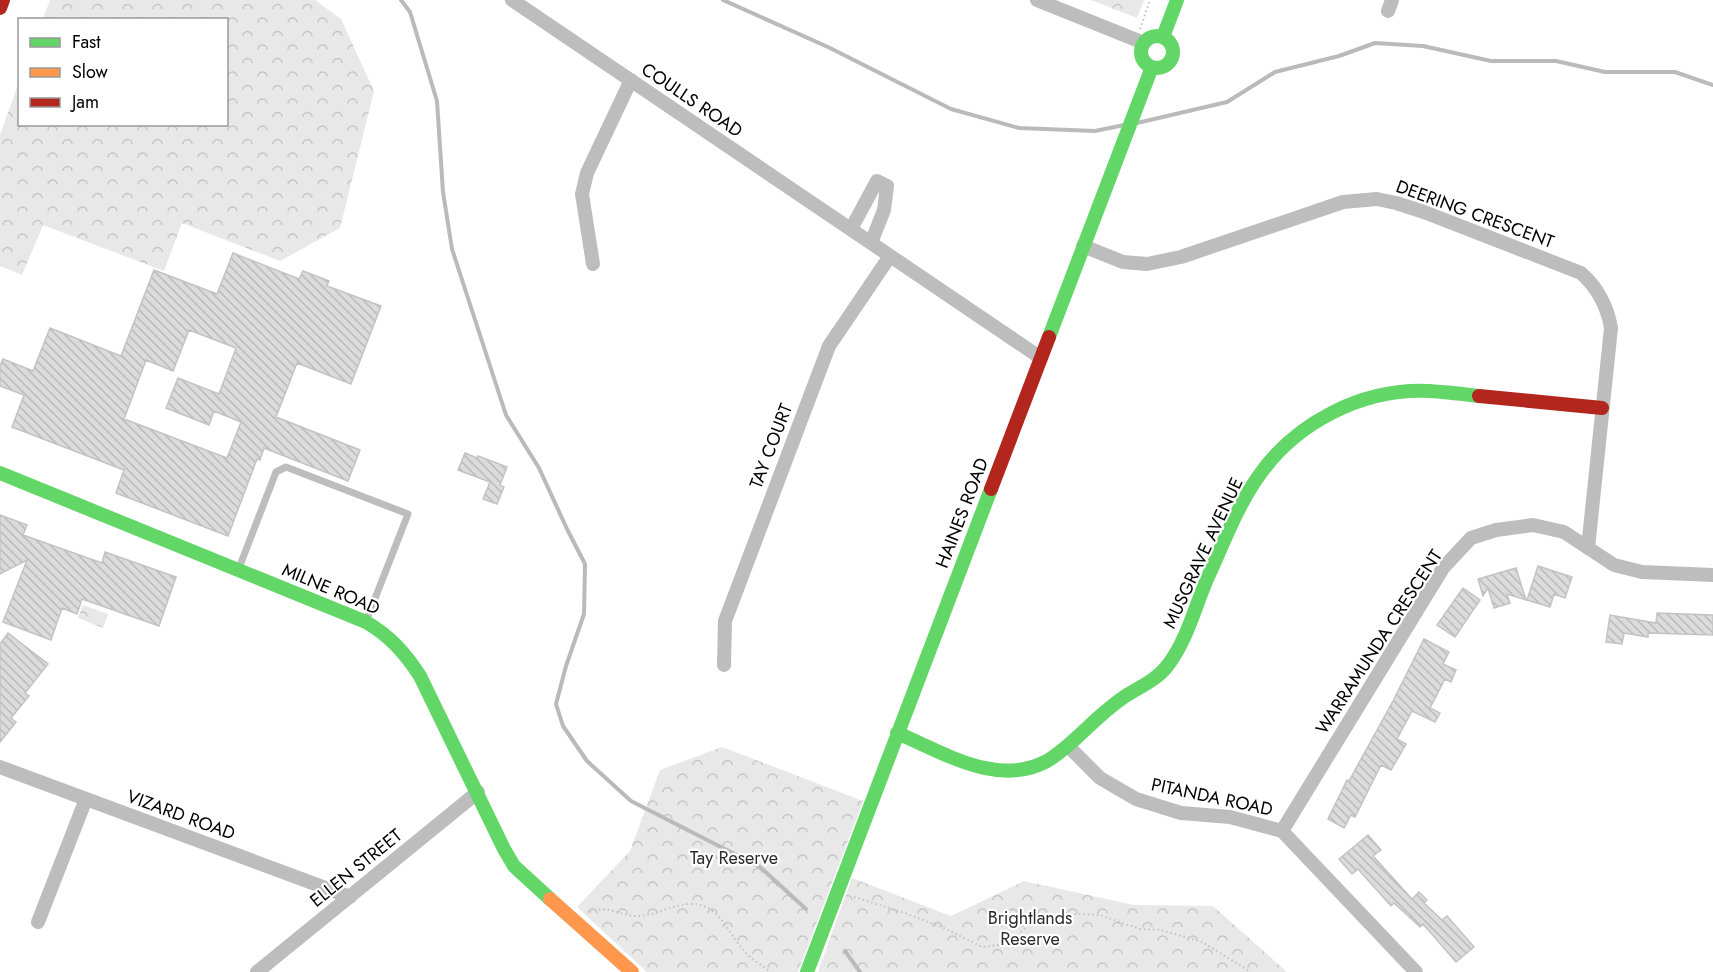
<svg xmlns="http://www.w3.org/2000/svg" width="1713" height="972" font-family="Jost,sans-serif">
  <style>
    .forest { fill: url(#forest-crowns) }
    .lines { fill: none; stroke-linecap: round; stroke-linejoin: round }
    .stream { stroke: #bababa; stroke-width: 4 }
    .building { fill: url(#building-back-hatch); stroke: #c3c3c3; stroke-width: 1.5; fill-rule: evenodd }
    .path { stroke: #c2c2c2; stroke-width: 2; stroke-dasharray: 1.5 3; stroke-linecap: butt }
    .lane { stroke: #bdbdbd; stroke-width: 7 }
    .street { stroke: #bdbdbd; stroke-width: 14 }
    .fast { stroke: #63d668; stroke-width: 14 }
    .slow { stroke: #ff974d; stroke-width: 14 }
    .jam { stroke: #b3261e; stroke-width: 14 }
    .labels { text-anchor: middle; stroke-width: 4.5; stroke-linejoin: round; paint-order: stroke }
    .street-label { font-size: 18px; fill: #000; stroke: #fff }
    .park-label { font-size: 18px; fill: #2c2c2c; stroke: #fff }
  </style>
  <defs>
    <pattern id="forest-crowns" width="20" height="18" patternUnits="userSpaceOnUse" patternTransform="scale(1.5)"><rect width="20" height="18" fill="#e8e8e8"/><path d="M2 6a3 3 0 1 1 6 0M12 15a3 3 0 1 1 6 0" fill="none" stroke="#c5c5c5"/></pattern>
    <pattern id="building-back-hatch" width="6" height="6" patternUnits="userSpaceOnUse" patternTransform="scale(1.5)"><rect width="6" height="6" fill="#dbdbdb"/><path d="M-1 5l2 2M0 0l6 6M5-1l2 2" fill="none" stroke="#bababa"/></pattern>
  </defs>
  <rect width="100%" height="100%" fill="#fff"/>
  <path class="forest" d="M 50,0 L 315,0 L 341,19 L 374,91 L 340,228 L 280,261 L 182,223 L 164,271 L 43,225 L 22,275 L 0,266 L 0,135 L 19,82 L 20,124 L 226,124 L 226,20 L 43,19 Z
    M 1091,0 L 1144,0 L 1137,18 Z
    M 83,605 L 108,614 L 103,628 L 78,618 Z
    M 722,747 L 863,801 L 798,972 L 647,972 L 577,907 L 630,851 L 660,770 Z
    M 852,878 L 951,916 L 1024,881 L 1134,905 L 1213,906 L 1287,972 L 818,972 Z"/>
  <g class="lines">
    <path class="stream" d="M 401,0 L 410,12 L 437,101 L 443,192 L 452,249 L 506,415 L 539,468 L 567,529 L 585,564 L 584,614 L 566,666 L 556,704 L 563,726 L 587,761 L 631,801 L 760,867 L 806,909
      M 723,0 L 828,47 L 951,109 L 1019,128 L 1095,131 L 1124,125
      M 1137,123 L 1227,102 L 1275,72 L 1339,56 L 1375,43 L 1423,46 L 1491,61 L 1556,61 L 1605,72 L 1675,72 L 1713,85
      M 845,951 L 860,972"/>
  </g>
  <path class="building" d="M 233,253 L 299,279 L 303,271 L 329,281 L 327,286 L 381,306 L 351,384 L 297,363 L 276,417 L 360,450 L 348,481 L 264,448 L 260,460 L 257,459 L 228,536 L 116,493 L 124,470 L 12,427 L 24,395 L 0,386 L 0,366 L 3,359 L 33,371 L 50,328 L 121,356 L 154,270 L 217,294 ZM 189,330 L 236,348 L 219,394 L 178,378 L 166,408 L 209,425 L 214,411 L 241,422 L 227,458 L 124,419 L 146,360 L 173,371 Z
    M 465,453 L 477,458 L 478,456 L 507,467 L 500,485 L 504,487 L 497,504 L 483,499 L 490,482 L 458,470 Z
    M 0,515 L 27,525 L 23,535 L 102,563 L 105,552 L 176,577 L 159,626 L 82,599 L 77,614 L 62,608 L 51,640 L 3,622 L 27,560 L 0,574 Z
    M 1538,566 L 1572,577 L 1565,598 L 1554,594 L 1550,607 L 1527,600 Z
    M 1516,568 L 1526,600 L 1507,594 L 1510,603 L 1494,608 L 1488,588 L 1483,596 L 1478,579 Z
    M 1463,588 L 1480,600 L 1455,637 L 1437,625 Z
    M 1657,613 L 1713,615 L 1713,635 L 1648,633 L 1648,637 L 1624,633 L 1622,644 L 1606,642 L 1610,615 L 1656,623 Z
    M 8,633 L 48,664 L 25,693 L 29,696 L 11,718 L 16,722 L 0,742 L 0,644 Z
    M 1424,639 L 1449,652 L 1443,664 L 1456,670 L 1451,682 L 1445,679 L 1430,708 L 1440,713 L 1435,722 L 1412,711 L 1397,739 L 1406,744 L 1391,770 L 1381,765 L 1355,817 L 1351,815 L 1344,828 L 1328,819 L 1347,780 L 1349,781 L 1393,701 Z
    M 1368,835 L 1381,850 L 1373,856 L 1412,899 L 1419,892 L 1427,900 L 1424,903 L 1442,920 L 1447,916 L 1474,947 L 1456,962 L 1423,924 L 1420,927 L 1394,903 L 1391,906 L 1358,869 L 1352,874 L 1339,859 Z"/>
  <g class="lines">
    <path class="path" d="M 1140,29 L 1150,0
      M 854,897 L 905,913 L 944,928 L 982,947 L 998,945 L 1016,936 L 1032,922 L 1056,915 L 1079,914 L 1100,915 L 1140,929 L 1161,930 L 1202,942 L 1251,972
      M 590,912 C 608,904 623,917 639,916 C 657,915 671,905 689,904 C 719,902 728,934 745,952 C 752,960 763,966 771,972"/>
    <path class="lane" d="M 239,568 L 276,472 L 286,467 L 408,514 L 367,619"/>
    <path class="street" d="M 512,0 L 1041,358
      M 1037,0 L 1144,43
      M 1388,11 L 1392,0
      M 851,229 L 877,181 L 887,186 L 884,210 L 871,243
      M 1083,246 L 1123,262 L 1147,264 L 1181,257 L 1343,202 L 1377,199 L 1396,203 L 1424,212 L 1581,273 C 1598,288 1607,305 1611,328 L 1588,548
      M 593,264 L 582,194 L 587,173 L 631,80
      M 724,665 L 725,621 L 829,346 L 890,256
      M 1068,746 L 1100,778 L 1136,799 L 1181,813 L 1230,817 L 1282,831 L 1416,972
      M 0,767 L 350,897
      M 1282,831 L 1443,568 L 1471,538 L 1496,530 L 1533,525 L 1564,532 L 1614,565 L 1642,572 L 1713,575
      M 38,922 L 86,799
      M 257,972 L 478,792"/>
    <path class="fast" d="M1141 52a16 16 0 1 1 32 0a16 16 0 1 1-32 0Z
      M 1163,37 L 1177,0
      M 1049,337 L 1152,67
      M 0,473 L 366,622 C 390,636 405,653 420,676 L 504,849 L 514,866 L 550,899
      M 897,733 C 943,752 997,788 1047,761 C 1066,750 1083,731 1099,717 C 1107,710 1115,703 1124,697 C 1139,687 1157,680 1168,665 C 1187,640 1195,607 1207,579 C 1223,545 1236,508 1258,477 C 1295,423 1362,388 1429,391 C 1446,392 1462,394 1479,396
      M 807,972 L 991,489"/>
    <path class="slow" d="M 550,899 L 632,972"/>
    <path class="jam" d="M 0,8 L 3,0
      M 1479,396 L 1602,408
      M 991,489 L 1049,337"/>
  </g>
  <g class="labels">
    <g class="street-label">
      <text transform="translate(692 100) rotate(34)" y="6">COULLS ROAD</text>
      <text transform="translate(1475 214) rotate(20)" y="6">DEERING CRESCENT</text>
      <text transform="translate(771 446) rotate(-69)" y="6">TAY COURT</text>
      <text transform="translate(962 513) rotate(-69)" y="6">HAINES ROAD</text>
      <text transform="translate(1203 553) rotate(-65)" y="6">MUSGRAVE AVENUE</text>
      <text transform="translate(331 589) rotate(23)" y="6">MILNE ROAD</text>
      <text transform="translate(1379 642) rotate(-57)" y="6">WARRAMUNDA CRESCENT</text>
      <text transform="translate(1212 797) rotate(12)" y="6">PITANDA ROAD</text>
      <text transform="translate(181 815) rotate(20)" y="6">VIZARD ROAD</text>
      <text transform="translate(356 868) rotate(-39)" y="6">ELLEN STREET</text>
    </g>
    <g class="park-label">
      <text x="734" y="864">Tay Reserve</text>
      <text x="1030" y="924">Brightlands<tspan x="1030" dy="21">Reserve</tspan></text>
    </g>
  </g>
  <rect x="18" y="18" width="210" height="108" fill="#ffffff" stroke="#999999" stroke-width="1.5"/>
  <rect x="30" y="38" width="30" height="9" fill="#63d668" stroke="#999999" stroke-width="1.5"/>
  <text x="72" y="48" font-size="18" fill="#000000">Fast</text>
  <rect x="30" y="68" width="30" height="9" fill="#ff974d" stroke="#999999" stroke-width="1.5"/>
  <text x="72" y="78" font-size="18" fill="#000000">Slow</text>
  <rect x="30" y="98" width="30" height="9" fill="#b3261e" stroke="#999999" stroke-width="1.5"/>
  <text x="72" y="108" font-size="18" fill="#000000">Jam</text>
</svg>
